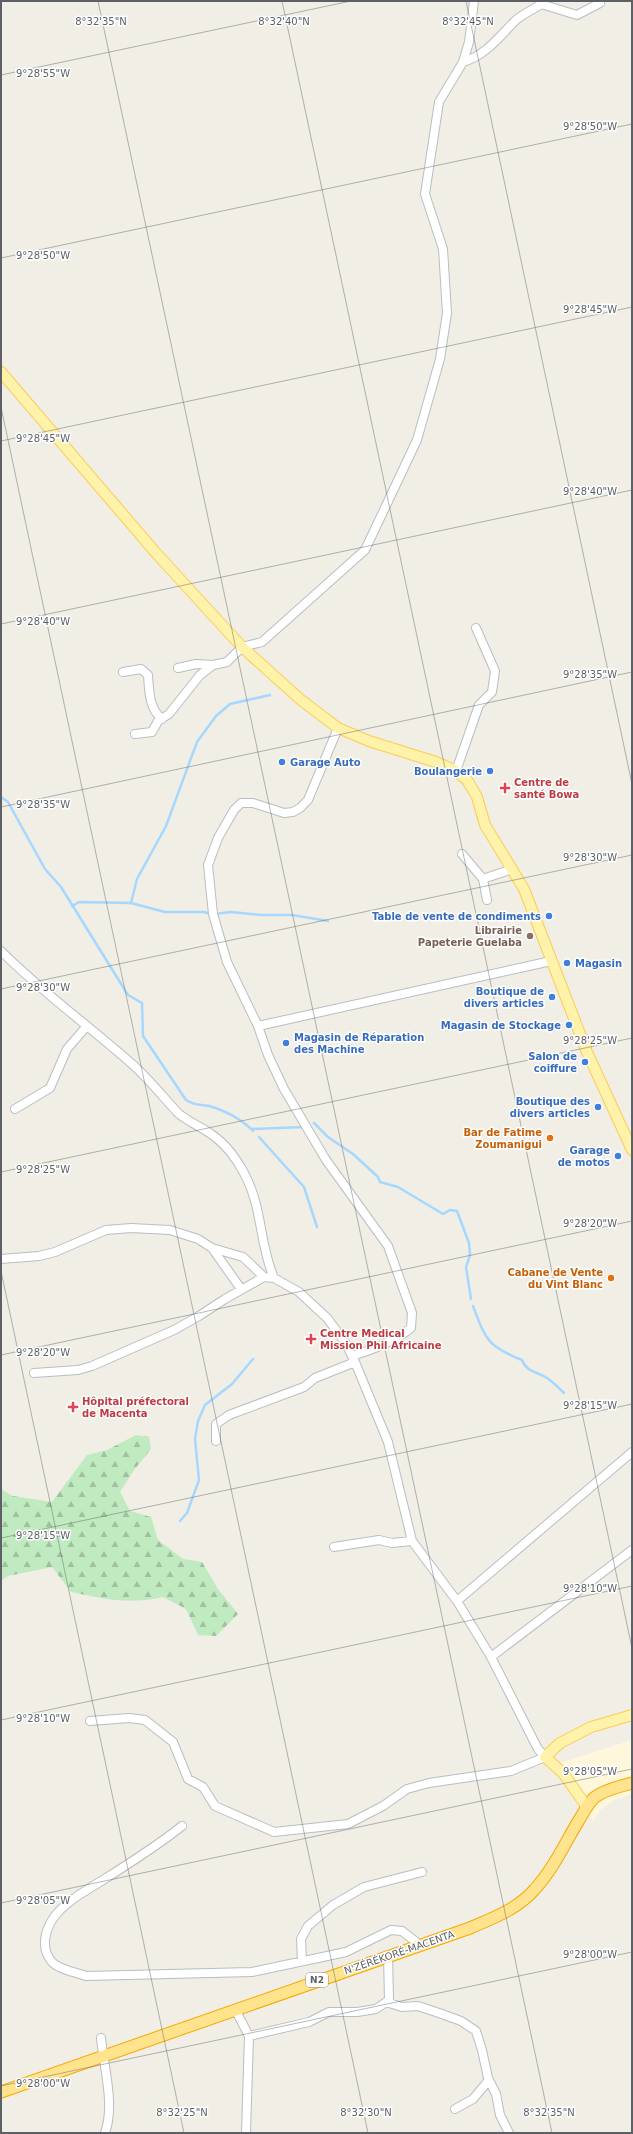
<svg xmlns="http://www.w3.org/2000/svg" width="633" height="2134" font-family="'DejaVu Sans',sans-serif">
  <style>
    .commercial { fill: #fff7db }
    .forest { fill: url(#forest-firs) }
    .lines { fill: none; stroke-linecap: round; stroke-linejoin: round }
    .stream { stroke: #a6d8ff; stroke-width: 2.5 }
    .minor-casing { stroke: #babdc2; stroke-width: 10 }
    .major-casing { stroke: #fdcd51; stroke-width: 12 }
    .highway-casing { stroke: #f5a900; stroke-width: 13 }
    .minor { stroke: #fff; stroke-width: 8 }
    .major { stroke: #fff2ab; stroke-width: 10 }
    .highway { stroke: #ffe38d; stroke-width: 11 }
    .ticks { fill: none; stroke: #5d6167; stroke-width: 1; stroke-opacity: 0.45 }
    .shop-dot { fill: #3f7fe0; stroke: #fff; stroke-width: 1.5 }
    .health-dot { fill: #e0444e; stroke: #fff; stroke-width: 1.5 }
    .education-dot { fill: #8d6e63; stroke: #fff; stroke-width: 1.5 }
    .food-dot { fill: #e8710a; stroke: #fff; stroke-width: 1.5 }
    .labels { text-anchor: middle; stroke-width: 3; stroke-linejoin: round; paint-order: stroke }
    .shield { fill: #fff; stroke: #8e9095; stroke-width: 1 }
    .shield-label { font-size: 9px; font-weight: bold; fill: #5d6167 }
    .shop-label { font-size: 10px; font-weight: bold; fill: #366cbe; stroke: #fff; text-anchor: end }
    .health-label { font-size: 10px; font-weight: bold; fill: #be3a42; stroke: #fff; text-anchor: start }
    .education-label { font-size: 10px; font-weight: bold; fill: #785e54; stroke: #fff; text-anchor: end }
    .food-label { font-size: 10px; font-weight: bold; fill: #c56008; stroke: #fff; text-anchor: end }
    .street-label { font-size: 10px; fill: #5d6167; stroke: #fff }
    .ticks-label { font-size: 10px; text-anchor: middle; fill: #5d6167; stroke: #fff; stroke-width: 3; stroke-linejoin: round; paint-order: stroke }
  </style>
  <defs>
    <pattern id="forest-firs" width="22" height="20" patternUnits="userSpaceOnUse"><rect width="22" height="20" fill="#c0eac0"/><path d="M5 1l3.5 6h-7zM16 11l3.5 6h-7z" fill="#9fc1a0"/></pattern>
  </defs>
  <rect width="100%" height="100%" fill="#f0eee5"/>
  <path class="commercial" d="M 632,1740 L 632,1794 L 614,1800 L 599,1811 L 593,1822 L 567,1771 L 560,1763 Z"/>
  <path class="forest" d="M 136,1435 L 149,1437 L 151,1449 L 134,1470 L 120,1492 L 130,1511 L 151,1517 L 158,1540 L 183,1559 L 202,1562 L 218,1589 L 238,1614 L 216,1636 L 198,1635 L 186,1609 L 163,1597 C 128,1605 105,1599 71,1592 L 52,1567 L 8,1576 L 1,1581 L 1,1489 L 13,1496 L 52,1502 L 87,1455 L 107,1450 Z"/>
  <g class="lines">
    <path class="stream" d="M 1,797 L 8,802 L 45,869 L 61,887 L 128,995 L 142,1003 L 143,1036 L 186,1100 C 196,1106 199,1104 209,1106 C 224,1110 243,1120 253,1131
      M 131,903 L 137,879 L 166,826 L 197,742 L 216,716 L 230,704 L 270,695
      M 72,906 L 79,902 L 131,903 L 165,912 L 204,912 L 211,914
      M 215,914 L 231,912 L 261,915 L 292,915 L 328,921
      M 314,1123 L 328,1137 L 353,1154 L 378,1177 L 380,1182 L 398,1187 L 443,1214 L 450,1210 L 457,1211 L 469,1243 L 470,1255 L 466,1267 L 471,1299
      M 251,1129 L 303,1127
      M 259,1137 L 304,1187 L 317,1227
      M 473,1306 C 486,1340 487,1346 522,1360 C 527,1373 537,1371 547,1378 C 553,1382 559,1388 564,1393
      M 180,1521 L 187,1513 L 199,1480 L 195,1439 L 198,1421 L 205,1405 L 232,1384 L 253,1359"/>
    <g class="minor-casing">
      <path id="minor" d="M 463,62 L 469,42 L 474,1
        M 178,668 L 196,664 L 213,665
        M 123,672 L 141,669 L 148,675 C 149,690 149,709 162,719
        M 338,728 L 308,800 L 300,808 L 293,812 L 284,813 L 253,803 L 241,803 L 234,810 L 218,838 L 208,865 L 213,914 L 227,962 L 258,1026 L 268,1055 L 284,1089 L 326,1160 L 388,1246 L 412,1313 L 411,1328 C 393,1342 374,1349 352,1356
        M 135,734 L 152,732 L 158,721 L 169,714 L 200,675 L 213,665 L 227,662 L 242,647 L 262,642 L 365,550 L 417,440 L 440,359 L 447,313 L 443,249 L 425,194 L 439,102 L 463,62 C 486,55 498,38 515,21 C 522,14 533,10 541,4 L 577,15 L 600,3
        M 456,771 L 479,705 L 492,692 L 495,671 L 476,628
        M 462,854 L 483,879 L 487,900
        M 483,879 L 512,869
        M 1,951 C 42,992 89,1026 132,1064 C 149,1079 163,1097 178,1113 C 187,1121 201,1127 211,1134 C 226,1144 236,1158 244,1173 C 263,1208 259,1244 274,1278
        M 258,1026 L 551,961
        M 15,1109 L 50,1088 L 67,1049 L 86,1027
        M 212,1248 L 241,1289
        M 1,1259 L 39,1256 L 55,1252 L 106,1230 L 131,1228 L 170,1230 L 198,1239 L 212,1248 L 243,1257 L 264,1277
        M 34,1373 L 78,1370 L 92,1366 L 174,1330 L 199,1316 L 225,1299 L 264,1277 L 274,1278 L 299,1292 L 327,1318 L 345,1342 L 355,1362 L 388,1442 L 412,1541 L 457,1601 L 491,1657 L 538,1749 L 545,1757 L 511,1771 L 429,1783 L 407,1789 L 383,1806 L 348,1824 L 274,1832 L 215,1806 L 203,1787 L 188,1779 L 173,1742 L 145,1720 L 129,1718 L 90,1721
        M 216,1441 L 216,1424 L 229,1415 L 304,1387 L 315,1378 L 355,1362
        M 334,1547 L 379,1540 L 392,1543 L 412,1541
        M 457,1601 L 632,1452
        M 491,1657 L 632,1550
        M 182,1826 C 157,1846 130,1863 103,1880 C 87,1890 66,1901 54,1917 C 45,1930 40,1948 52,1962 C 60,1970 75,1972 86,1976 L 252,1972 L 346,1952 L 391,1930 L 402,1931 L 420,1945
        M 302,1961 L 301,1939 L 308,1926 L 333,1905 L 364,1887 L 422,1872
        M 386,2002 L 402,2007 L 418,2006 L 439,2013 L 461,2021 L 476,2031 L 482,2050 L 488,2078 L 496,2094 L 500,2115 L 509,2133
        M 235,2009 L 249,2036 L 246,2133
        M 249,2036 L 309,2022 L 329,2012 L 357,2012 L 376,2009 L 389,2000 L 388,1955
        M 101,2038 C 104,2068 115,2105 105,2133
        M 455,2109 L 473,2099 L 489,2080"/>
    </g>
    <g class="major-casing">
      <path id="major" d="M 1,372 L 156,553 L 242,647 L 301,700 L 338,728 L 369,741 L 436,762 L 456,771 L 467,780 L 477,797 L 485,825 L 524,889 L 587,1052 L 632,1150
        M 587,1807 L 563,1773 L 545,1757 L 560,1743 L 591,1727 L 632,1715"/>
    </g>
    <g class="highway-casing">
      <path id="highway" d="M 1,2092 L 470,1928 C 493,1918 518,1909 535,1889 C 554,1868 565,1843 579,1820 C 584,1812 588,1803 595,1797 C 606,1789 619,1787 632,1783"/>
    </g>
    <use href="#minor" class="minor"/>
    <use href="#major" class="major"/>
    <use href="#highway" class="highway"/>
  </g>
  <path class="ticks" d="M 98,1 L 552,2133M 282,1 L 632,1648M 466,1 L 632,784M 1,75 L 351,1M 1,258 L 632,124M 1,407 L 368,2133M 1,441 L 632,307M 1,624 L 632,490M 1,807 L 632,672M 1,989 L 632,855M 1,1172 L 632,1038M 1,1271 L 184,2133M 1,1355 L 632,1221M 1,1538 L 632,1404M 1,1720 L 632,1586M 1,1903 L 632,1769M 1,2086 L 632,1952"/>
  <g class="shop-dot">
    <circle cx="282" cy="762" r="4"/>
    <circle cx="490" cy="771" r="4"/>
    <circle cx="549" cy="916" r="4"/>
    <circle cx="567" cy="963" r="4"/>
    <circle cx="552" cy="997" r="4"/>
    <circle cx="569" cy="1025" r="4"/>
    <circle cx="286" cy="1043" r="4"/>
    <circle cx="585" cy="1062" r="4"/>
    <circle cx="598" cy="1107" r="4"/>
    <circle cx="618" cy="1156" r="4"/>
  </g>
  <g class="health-dot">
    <path d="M503 782h4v4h4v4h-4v4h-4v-4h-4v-4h4z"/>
    <path d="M309 1333h4v4h4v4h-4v4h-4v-4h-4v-4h4z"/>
    <path d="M71 1401h4v4h4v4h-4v4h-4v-4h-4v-4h4z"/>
  </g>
  <circle class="education-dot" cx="530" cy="936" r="4"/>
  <g class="food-dot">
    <circle cx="550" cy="1138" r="4"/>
    <circle cx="611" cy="1278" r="4"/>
  </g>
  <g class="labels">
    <rect class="shield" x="306" y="1973" width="22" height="14" rx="3"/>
    <g class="shield-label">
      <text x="317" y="1983">N2</text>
    </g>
    <g class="shop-label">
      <text x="290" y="766" text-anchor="start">Garage Auto</text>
      <text x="482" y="775">Boulangerie</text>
      <text x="541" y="920">Table de vente de condiments</text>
      <text x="575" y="967" text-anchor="start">Magasin</text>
      <text x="544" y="995">Boutique de<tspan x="544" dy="12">divers articles</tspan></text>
      <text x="561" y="1029">Magasin de Stockage</text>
      <text x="294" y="1041" text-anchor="start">Magasin de Réparation<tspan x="294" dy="12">des Machine</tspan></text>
      <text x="577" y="1060">Salon de<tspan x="577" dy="12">coiffure</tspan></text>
      <text x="590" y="1105">Boutique des<tspan x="590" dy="12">divers articles</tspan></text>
      <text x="610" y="1154">Garage<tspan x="610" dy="12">de motos</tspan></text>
    </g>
    <g class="health-label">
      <text x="514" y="786">Centre de<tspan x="514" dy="12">santé Bowa</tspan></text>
      <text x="320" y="1337">Centre Medical<tspan x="320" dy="12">Mission Phil Africaine</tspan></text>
      <text x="82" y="1405">Hôpital préfectoral<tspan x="82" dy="12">de Macenta</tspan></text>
    </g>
    <g class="education-label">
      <text x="522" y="934">Librairie<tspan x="522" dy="12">Papeterie Guelaba</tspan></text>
    </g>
    <g class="food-label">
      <text x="542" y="1136">Bar de Fatime<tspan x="542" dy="12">Zoumanigui</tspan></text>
      <text x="603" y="1276">Cabane de Vente<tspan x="603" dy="12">du Vint Blanc</tspan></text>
    </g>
    <g class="street-label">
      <text transform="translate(399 1952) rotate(-19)" y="4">N'ZÉRÉKORÉ-MACENTA</text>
    </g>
  </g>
  <g class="ticks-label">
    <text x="101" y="25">8°32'35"N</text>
    <text x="284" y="25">8°32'40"N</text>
    <text x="468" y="25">8°32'45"N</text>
    <text x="43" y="77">9°28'55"W</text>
    <text x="590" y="130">9°28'50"W</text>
    <text x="43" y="259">9°28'50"W</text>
    <text x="590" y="313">9°28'45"W</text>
    <text x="43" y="442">9°28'45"W</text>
    <text x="590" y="495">9°28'40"W</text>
    <text x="43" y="625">9°28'40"W</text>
    <text x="590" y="678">9°28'35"W</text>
    <text x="43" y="808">9°28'35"W</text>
    <text x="590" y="861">9°28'30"W</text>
    <text x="43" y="991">9°28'30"W</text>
    <text x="590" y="1044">9°28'25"W</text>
    <text x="43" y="1173">9°28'25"W</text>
    <text x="590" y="1227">9°28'20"W</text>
    <text x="43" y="1356">9°28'20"W</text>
    <text x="590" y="1409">9°28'15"W</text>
    <text x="43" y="1539">9°28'15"W</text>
    <text x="590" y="1592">9°28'10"W</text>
    <text x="43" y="1722">9°28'10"W</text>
    <text x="590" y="1775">9°28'05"W</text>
    <text x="43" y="1904">9°28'05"W</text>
    <text x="590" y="1958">9°28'00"W</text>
    <text x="43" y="2087">9°28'00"W</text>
    <text x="182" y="2116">8°32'25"N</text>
    <text x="366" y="2116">8°32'30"N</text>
    <text x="549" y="2116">8°32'35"N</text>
  </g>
  <rect width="633" height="2134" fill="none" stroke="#5d6167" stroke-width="4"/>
</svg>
